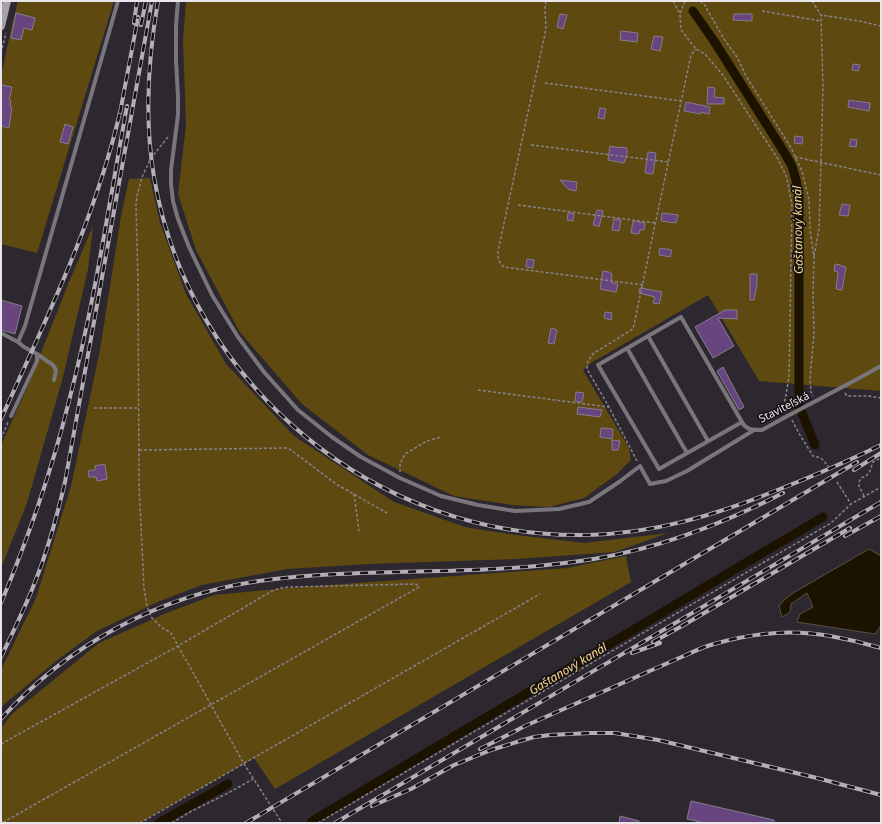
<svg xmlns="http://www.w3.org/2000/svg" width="882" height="824" font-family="'Noto Sans',sans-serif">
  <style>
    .green { fill: #5e4911 }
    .water { fill: #1c1200; stroke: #5a5146 }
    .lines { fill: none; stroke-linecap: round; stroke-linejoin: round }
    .canal { stroke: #1c1200; stroke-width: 9 }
    .building { fill: #68457f; stroke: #847e89 }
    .path { stroke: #87838a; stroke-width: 1.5; stroke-dasharray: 3 2; stroke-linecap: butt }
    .service { stroke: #79767b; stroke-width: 4 }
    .secondary { stroke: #a5a1a9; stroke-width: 8 }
    .rail-casing { stroke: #b4afb6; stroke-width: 4 }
    .rail { stroke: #141115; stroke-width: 2.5; stroke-dasharray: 8; stroke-linecap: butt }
    .labels { text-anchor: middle; stroke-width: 3; stroke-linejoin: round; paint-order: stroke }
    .street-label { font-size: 11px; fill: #e9e5eb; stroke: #141115 }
    .water-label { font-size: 12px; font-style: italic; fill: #f9d789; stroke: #141115 }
  </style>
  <rect width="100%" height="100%" fill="#2d2830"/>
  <path class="green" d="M 18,1 L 114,1 L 37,253 L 1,244 L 1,76 L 12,25 Z
    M 186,1 L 881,1 L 881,391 L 759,381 L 708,295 L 591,363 L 583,370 L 629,448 L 631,460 L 617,474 L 584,498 L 549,507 L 511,505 L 454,496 L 368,455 L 302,404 L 239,331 L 196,250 L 178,194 L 186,125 L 183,41 Z
    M 150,178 L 160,223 L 186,294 L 226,364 L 294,436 L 394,502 L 465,527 L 508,534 L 584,543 L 668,533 L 615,552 L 516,559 L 368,564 L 287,569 L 202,585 L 160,601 L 97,631 L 56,661 L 1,707 L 1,670 L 36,598 L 71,486 L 100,350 L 121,216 L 129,179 Z
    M 93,226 L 88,269 L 63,377 L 27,503 L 1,568 L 1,445 L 27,388 L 69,282 Z
    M 626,556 L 631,582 L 275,789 L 254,758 L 139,823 L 1,823 L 1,728 L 13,713 L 99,643 L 164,614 L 214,595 L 288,588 L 567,568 Z"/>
  <path class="water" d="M 869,549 L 881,556 L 881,625 L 875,634 L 797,622 L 800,614 L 813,607 L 807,593 L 791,604 L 790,612 L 782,617 L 779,606 L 784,600 L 793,593 Z"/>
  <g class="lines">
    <path class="canal" d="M 693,11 L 714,41 L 784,152 L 792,166 L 796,180 L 799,196 L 799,406
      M 802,413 L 815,445
      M 312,821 L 823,517
      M 159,823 L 228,784"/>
  </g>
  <path class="building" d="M 16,13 L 35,18 L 32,30 L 24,28 L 21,40 L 11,38 Z
    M 560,14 L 567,15 L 563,29 L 557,27 Z
    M 734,14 L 752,14 L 752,21 L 733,20 Z
    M 621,31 L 638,33 L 637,42 L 620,40 Z
    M 654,36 L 663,37 L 660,51 L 651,49 Z
    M 853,64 L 860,65 L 858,71 L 852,70 Z
    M 2,85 L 12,87 L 9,100 L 11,101 L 10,106 L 12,107 L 9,128 L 1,126 L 1,90 Z
    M 708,87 L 715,88 L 714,97 L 724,98 L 724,104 L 707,104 Z
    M 849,100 L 870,103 L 869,111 L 848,107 Z
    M 686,102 L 710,107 L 709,114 L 701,112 L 701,114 L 684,111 Z
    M 600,108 L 606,109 L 604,119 L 598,118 Z
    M 65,124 L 73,127 L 68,144 L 60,142 Z
    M 795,136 L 803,137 L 802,144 L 794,143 Z
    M 851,139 L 857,140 L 856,147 L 849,146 Z
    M 610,146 L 620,148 L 620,147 L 627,148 L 627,155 L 624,163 L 608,160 Z
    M 648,152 L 656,153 L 653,174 L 645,173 Z
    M 560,180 L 577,182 L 576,191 L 568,189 Z
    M 842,204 L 850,205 L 848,216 L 839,215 Z
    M 597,210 L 603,211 L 599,227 L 598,226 L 593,225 Z
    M 568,213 L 574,214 L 573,221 L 567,220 Z
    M 662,213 L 678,215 L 676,223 L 661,221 Z
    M 614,219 L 621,220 L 619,231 L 612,230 Z
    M 633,221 L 645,223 L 644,230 L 640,230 L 639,234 L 631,233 Z
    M 660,248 L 672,250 L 670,257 L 659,255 Z
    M 527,259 L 534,260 L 533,268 L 526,267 Z
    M 835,264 L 841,265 L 841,266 L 846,267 L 842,290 L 836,289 L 838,272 L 834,271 Z
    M 603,271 L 609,272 L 612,274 L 611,282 L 618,284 L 616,292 L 600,289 Z
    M 750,274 L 757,274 L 757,285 L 754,300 L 750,300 Z
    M 640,288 L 662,292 L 659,304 L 653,303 L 655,297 L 639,293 Z
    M 1,300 L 22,306 L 15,334 L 1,330 Z
    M 725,310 L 737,310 L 737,319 L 718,318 L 734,346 L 713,358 L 695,327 Z
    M 605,312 L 612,313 L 611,320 L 604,318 Z
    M 551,328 L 557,330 L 554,344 L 548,343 Z
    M 723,367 L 744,407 L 739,410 L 717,371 Z
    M 576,392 L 584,393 L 582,402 L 575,401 Z
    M 578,407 L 602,410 L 600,417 L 577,414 Z
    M 601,428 L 613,429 L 612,439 L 600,437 Z
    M 612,440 L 620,441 L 618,450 L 612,450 Z
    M 105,464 L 107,479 L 97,481 L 96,477 L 89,477 L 88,471 L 95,470 L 95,466 Z
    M 691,801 L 774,820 L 774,823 L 705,823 L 687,819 Z
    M 620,816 L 639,821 L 639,823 L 619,823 Z"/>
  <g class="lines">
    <path class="path" d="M 546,1 L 545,7 L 546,29 L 498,251 C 498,258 498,262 504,267 L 643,285
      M 673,1 L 680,14
      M 685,1 L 680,14 L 681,30 L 696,49 L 705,54 L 722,74 L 778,159 L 787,178 L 792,206 L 789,377 L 784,406 L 786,409
      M 700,1 L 704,4 L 724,39 L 737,57 L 746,76 L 790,146 L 802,171 L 809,200 L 810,229 L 814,258 L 813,293 L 814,334 L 810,379 L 811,392 L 813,396
      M 812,1 L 821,15 L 859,21 L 881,26
      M 762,11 L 821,21
      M 1,53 L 6,33
      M 545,83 L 682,101
      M 168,137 L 151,158 L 142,177 L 137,196 L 136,206 L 138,281 L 139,485 L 144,588 L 147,606 L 151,617 L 161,627 L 171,633 L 244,764 L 282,823
      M 531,145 L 669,162
      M 795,157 L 881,175
      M 518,205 L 656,223
      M 814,256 L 819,229 L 821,162 L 823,87 L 821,15
      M 478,390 L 609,407
      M 845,393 L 847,396 L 869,396 L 881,398
      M 94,408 L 139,408
      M 792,420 L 800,435 L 813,456 L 821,458 L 829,467
      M 1,439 L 8,422
      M 139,450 L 287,448 L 291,450 L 336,484 L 387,513
      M 637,461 L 609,407 L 587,369 L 588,361 L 594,353 L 633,329 L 691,55 L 696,49
      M 400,472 L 400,464 L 405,454 L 427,441 L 441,437
      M 837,482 L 851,504
      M 354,494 L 359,531
      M 864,496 L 859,486 L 859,482 L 861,478 L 866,476 L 870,471 L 873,462 L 881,458
      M 1,744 L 178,646 L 272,591 L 280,588 L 289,587 L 416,584 L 419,587 L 2,823
      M 140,823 L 540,594
      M 172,823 L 188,813 L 230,792 L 253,779
      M 318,823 L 831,523 L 851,504 L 881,487"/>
    <path class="service" d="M 178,1 L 176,25 L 176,61 L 178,96 L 178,115 L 171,170 L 171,184 L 173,201 L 178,219 L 189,247 L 212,295 L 238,337 L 264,372 L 298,410 L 332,437 L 361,457 L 400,478 L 441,496 L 478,505 L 515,511 L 559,509 L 589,502 L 619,482 L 640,466 L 650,484 L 666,481 L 687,471 L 754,430
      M 1,333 L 18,342 L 24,347 L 37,354 L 37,361 L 11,416
      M 648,336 L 708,441
      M 18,342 L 25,326 L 118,1
      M 627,348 L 687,453
      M 37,354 L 53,365 L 56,370 L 54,380
      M 742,422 L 659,469 L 598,365 L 681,317 L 742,422 C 746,430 753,430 762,430 C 801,408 842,388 881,366"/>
    <path class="secondary" d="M 1,26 L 7,1"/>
    <g class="rail-casing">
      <path id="rail" d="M 158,1 C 148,59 144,118 154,177 C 189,385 376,540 588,535 C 655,533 713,516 775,491 C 811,477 846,462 881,445
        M 134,23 L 137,1
        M 141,25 L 146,1
        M 120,113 L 138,17
        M 1,419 C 47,317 96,218 121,108
        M 854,470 L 881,453
        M 845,536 L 881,516
        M 1,603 C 29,536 53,467 70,397 C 95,301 109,203 127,106
        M 653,642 L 682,626 L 850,528
        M 632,653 L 660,643
        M 1,657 C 13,632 25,608 35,582 C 48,550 57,516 65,482 L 152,1
        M 1,719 C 67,645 160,595 259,581 C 363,567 469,576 573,562 C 647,553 717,527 783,493
        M 480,749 L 525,726 L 686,655 C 695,651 705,646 714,644 C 752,633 792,629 830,636 C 847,639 864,643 881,648
        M 372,806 L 411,789 L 454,765 L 491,750 L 520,741 L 534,737 L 550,735 L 590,733 L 615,733 L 658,740 L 817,778 L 881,795
        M 246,823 L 857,462
        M 335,823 L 881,502"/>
    </g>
    <use href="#rail" class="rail"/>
  </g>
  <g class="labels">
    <g class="street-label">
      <text transform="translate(784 407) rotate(-27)" y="4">Staviteľská</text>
    </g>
    <g class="water-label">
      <text transform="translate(798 230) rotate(-91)" y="4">Gaštanový kanál</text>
      <text transform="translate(568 669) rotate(-31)" y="4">Gaštanový kanál</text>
    </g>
  </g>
  <rect width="882" height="824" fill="none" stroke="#e9e5eb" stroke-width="4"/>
</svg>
